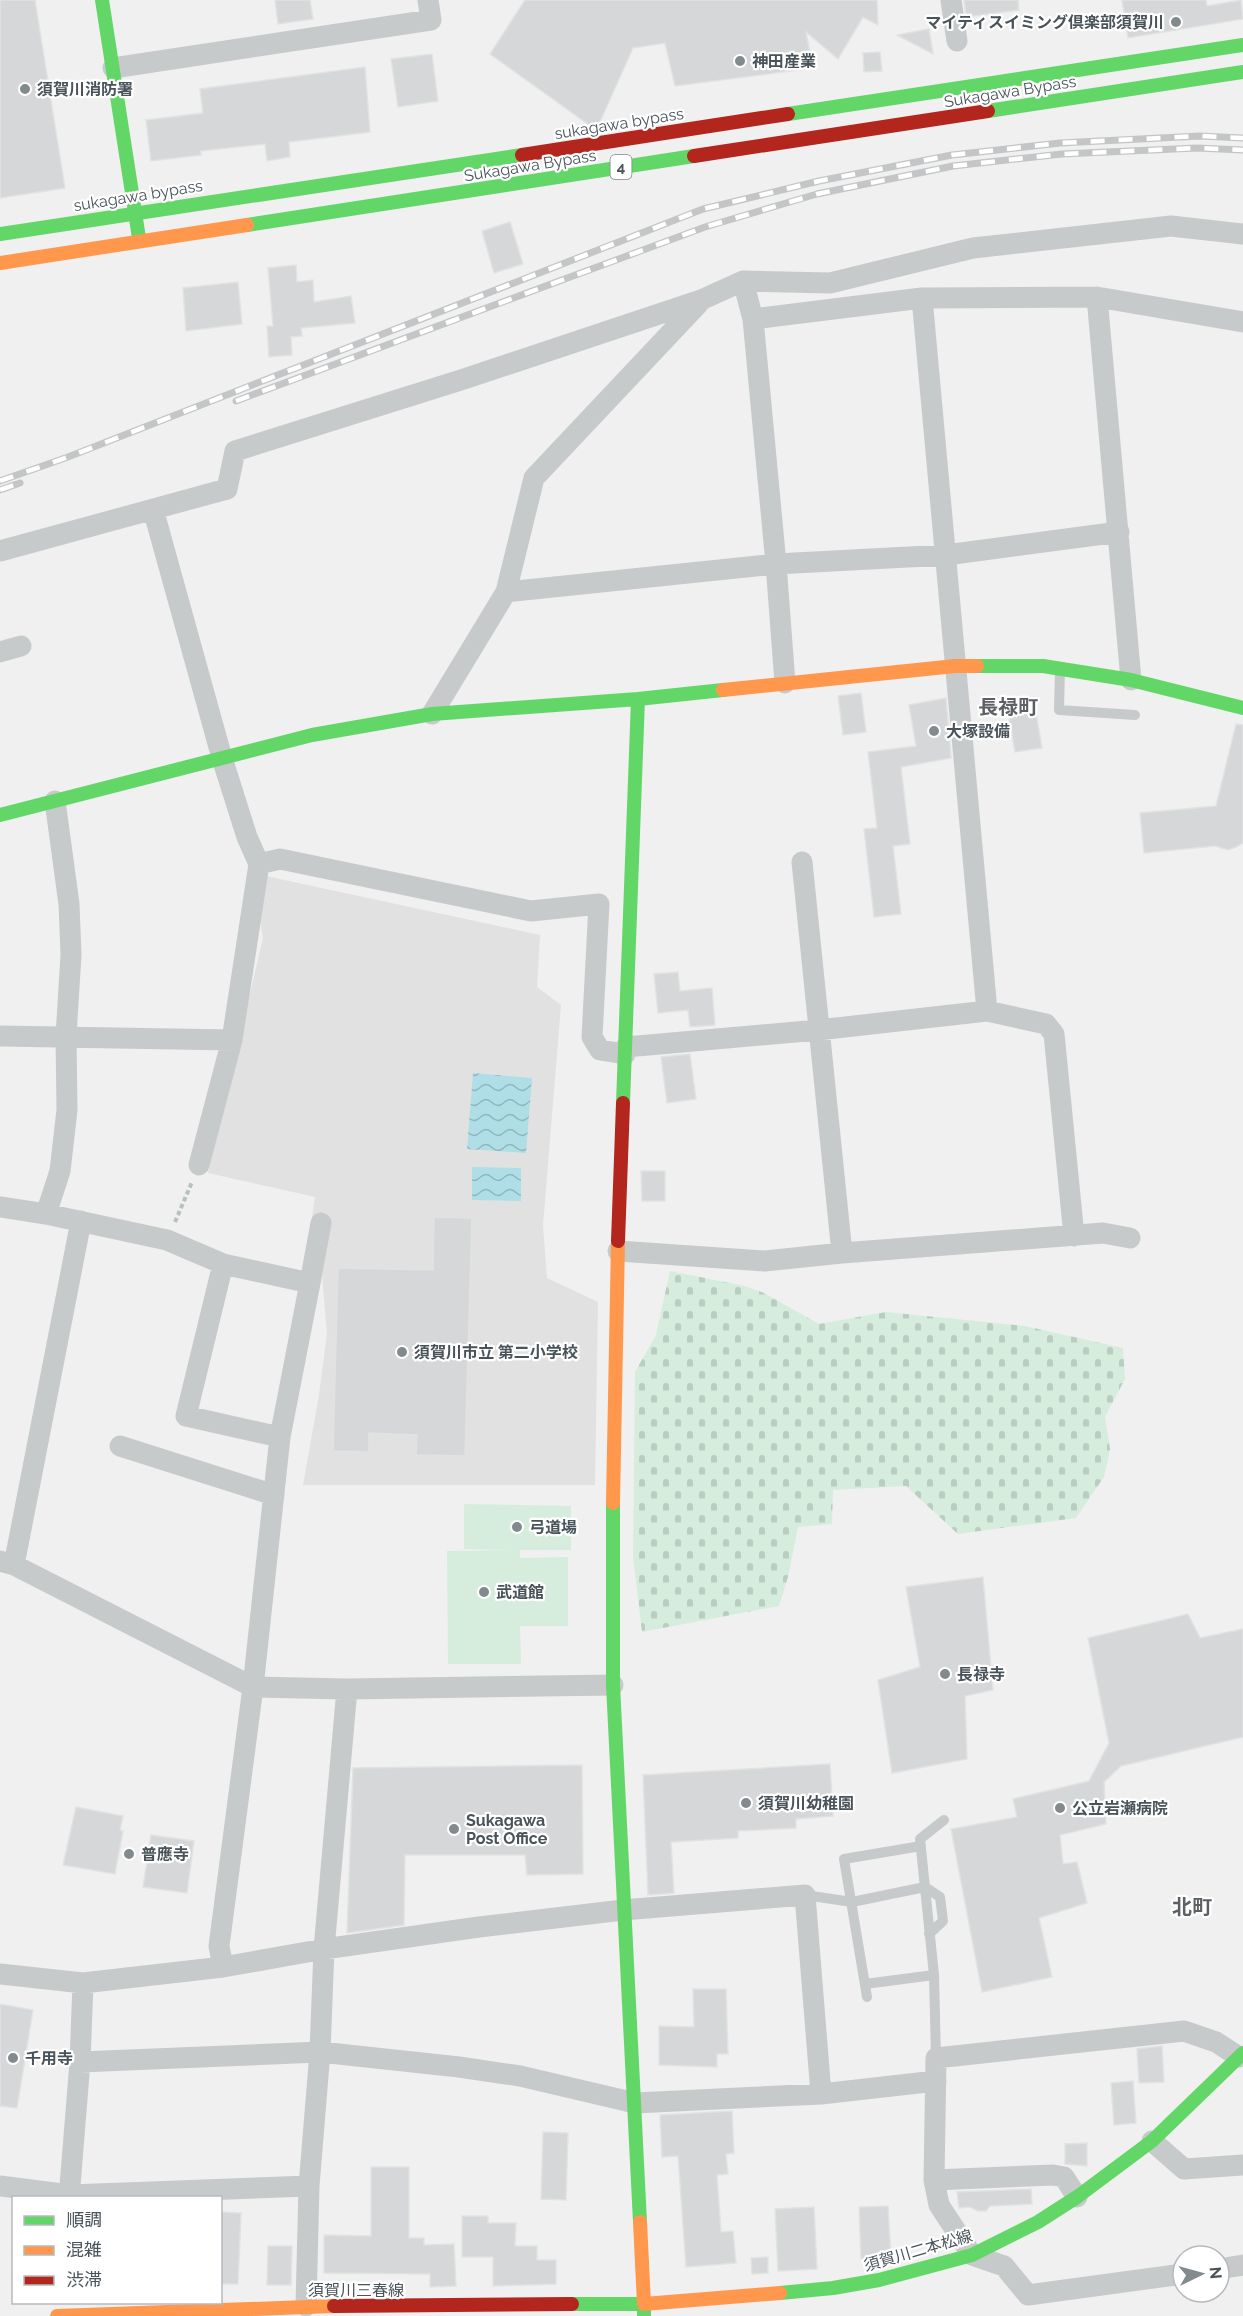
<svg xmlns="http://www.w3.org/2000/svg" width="1243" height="2316" font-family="Raleway,'Noto Sans JP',sans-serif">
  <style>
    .education { fill: #e2e1e1 }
    .green { fill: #d6eddd }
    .cemetery { fill: url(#cemetery-stones) }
    .water { fill: url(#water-waves) }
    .building { fill: #d6d7d8; stroke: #e1e2e2; stroke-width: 1.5 }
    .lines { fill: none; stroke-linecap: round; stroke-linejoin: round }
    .path { stroke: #b7c1be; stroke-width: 4; stroke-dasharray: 4.5 3; stroke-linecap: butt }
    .lane { stroke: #c7cacb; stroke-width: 10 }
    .street { stroke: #c7cacb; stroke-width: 21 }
    .fast { stroke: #63d668; stroke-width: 14 }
    .slow { stroke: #ff974d; stroke-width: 14 }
    .jam { stroke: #b3261e; stroke-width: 14 }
    .rail-casing { stroke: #c3c5c6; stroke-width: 7 }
    .rail { stroke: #fff; stroke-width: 4.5; stroke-dasharray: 14; stroke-linecap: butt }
    .poi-dot { fill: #838a8e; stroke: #fff; stroke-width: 2 }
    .labels { text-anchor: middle; stroke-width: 4.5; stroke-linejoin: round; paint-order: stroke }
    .shield { fill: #fff; stroke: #7f878c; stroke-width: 1.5 }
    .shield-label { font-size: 15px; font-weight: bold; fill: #48535a }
    .poi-label { font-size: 16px; font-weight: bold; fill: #48535a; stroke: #fff; text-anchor: start }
    .street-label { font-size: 16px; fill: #48535a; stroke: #fff }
    .quarter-label { font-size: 20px; font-weight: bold; fill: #5c5f63; stroke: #fff }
  </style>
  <defs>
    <pattern id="cemetery-stones" width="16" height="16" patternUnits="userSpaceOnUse" patternTransform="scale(1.5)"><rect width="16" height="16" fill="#d6eddd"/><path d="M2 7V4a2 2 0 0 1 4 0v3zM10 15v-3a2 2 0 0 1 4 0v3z" fill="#b9cdc0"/></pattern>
    <pattern id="water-waves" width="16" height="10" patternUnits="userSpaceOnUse" patternTransform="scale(1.5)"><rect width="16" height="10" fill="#afdee7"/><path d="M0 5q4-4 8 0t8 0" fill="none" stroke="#90b7be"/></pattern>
  </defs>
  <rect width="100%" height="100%" fill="#f0f0f0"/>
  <path class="education" d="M 252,873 L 540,935 L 537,987 L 561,1005 L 543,1226 L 547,1278 L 598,1302 L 595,1485 L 303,1485 L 319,1395 L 327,1334 L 322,1275 L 331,1222 L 312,1217 L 315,1197 L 208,1173 L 263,938 Z"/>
  <path class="green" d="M 464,1504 L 571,1506 L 571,1550 L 520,1550 L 520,1558 L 568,1557 L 568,1626 L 520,1626 L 521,1664 L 448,1664 L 447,1551 L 511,1550 L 464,1549 Z"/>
  <path class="cemetery" d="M 670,1271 L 745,1286 L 764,1293 L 819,1324 L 886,1312 L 1025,1326 L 1123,1348 L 1125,1379 L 1105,1417 L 1110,1449 L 1104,1477 L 1076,1518 L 958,1534 L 906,1486 L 833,1490 L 832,1524 L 798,1527 L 788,1577 L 779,1606 L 642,1632 L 633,1557 L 635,1372 L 656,1335 Z"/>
  <path class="water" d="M 473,1073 L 532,1078 L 526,1153 L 467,1149 Z
    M 472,1167 L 521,1168 L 521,1201 L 472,1200 Z"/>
  <path class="building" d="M 0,0 L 35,0 L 65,188 L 0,198 Z
    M 275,0 L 310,0 L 313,19 L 278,24 Z
    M 525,0 L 877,0 L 878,25 L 863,17 L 838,59 L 806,32 L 813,68 L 675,86 L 665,43 L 633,48 L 599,124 L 589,125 L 490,54 Z
    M 964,0 L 1018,0 L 1019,10 L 966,17 Z
    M 1122,0 L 1206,0 L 1207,6 L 1241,0 L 1243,19 L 1128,38 Z
    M 929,29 L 933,54 L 897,35 Z
    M 880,52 L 882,71 L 864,72 L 863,53 Z
    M 432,54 L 438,101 L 398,107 L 391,59 Z
    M 365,67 L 370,132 L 289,142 L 290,157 L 267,161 L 265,144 L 201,151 L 201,155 L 151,161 L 146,120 L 203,113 L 200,89 Z
    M 510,222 L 523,264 L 494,273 L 482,231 Z
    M 296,265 L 297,282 L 313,280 L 314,302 L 351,296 L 355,323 L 301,328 L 302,336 L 291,337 L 292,355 L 269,357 L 267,326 L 273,326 L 268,268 Z
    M 238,282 L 242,324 L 186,331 L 183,288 Z
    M 861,693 L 866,732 L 843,735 L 838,696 Z
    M 946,698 L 951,758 L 901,767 L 910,844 L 893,846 L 901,914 L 874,917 L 864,829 L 877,828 L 868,752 L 916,746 L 909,705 Z
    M 1034,701 L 1042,748 L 1015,752 L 1007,706 Z
    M 1236,724 L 1243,725 L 1243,843 L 1236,847 L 1228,850 L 1215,846 L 1144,853 L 1140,813 L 1216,806 Z
    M 678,972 L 680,991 L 712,988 L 715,1025 L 690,1027 L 688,1010 L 658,1013 L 654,974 Z
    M 690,1054 L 696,1099 L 667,1103 L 661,1057 Z
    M 641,1171 L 665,1171 L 665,1201 L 642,1201 Z
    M 434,1217 L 472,1218 L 465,1456 L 416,1455 L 417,1435 L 369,1433 L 369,1452 L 333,1451 L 338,1268 L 433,1270 Z
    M 983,1577 L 993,1690 L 965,1696 L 967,1759 L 892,1773 L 878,1680 L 920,1667 L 906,1587 Z
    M 1188,1614 L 1200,1638 L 1243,1629 L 1243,1737 L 1121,1766 L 1104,1782 L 1106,1824 L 1060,1835 L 1063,1864 L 1077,1862 L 1087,1903 L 1039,1918 L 1052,1977 L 982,1992 L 951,1829 L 1017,1817 L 1013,1799 L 1089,1781 L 1109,1743 L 1088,1638 Z
    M 830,1764 L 833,1816 L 796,1819 L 796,1828 L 738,1831 L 738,1838 L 671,1842 L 674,1893 L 648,1895 L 643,1775 Z
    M 582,1765 L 583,1874 L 527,1875 L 525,1855 L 405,1855 L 404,1925 L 347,1933 L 353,1768 Z
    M 76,1807 L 123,1816 L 120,1830 L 123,1831 L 115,1874 L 63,1865 Z
    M 151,1835 L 194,1841 L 187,1893 L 143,1887 Z
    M 693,1989 L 726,1989 L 728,2054 L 717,2054 L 717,2067 L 659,2065 L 659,2026 L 694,2027 Z
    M 0,2004 L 33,2010 L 17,2108 L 0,2106 Z
    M 1162,2046 L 1164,2082 L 1139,2083 L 1137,2049 Z
    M 1133,2081 L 1136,2123 L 1114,2125 L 1111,2083 Z
    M 732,2111 L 734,2153 L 726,2154 L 728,2174 L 717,2175 L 721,2232 L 733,2231 L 736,2263 L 686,2267 L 678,2156 L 662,2157 L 660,2115 Z
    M 543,2132 L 568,2133 L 566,2200 L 541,2199 Z
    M 1087,2143 L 1087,2166 L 1065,2164 L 1065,2144 Z
    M 371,2167 L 409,2167 L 409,2238 L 424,2238 L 424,2245 L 454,2244 L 456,2286 L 430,2287 L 430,2274 L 324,2273 L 324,2235 L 371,2236 Z
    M 1031,2189 L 1032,2204 L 990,2206 L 986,2211 L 978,2211 L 970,2207 L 959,2208 L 957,2192 Z
    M 888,2206 L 891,2257 L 861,2259 L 859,2207 Z
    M 814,2207 L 817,2269 L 778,2271 L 775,2209 Z
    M 220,2212 L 241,2213 L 238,2284 L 220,2284 Z
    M 462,2216 L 488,2216 L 488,2223 L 516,2223 L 515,2246 L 537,2246 L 537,2260 L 556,2260 L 556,2284 L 493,2286 L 493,2257 L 462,2257 Z
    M 268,2246 L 292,2246 L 291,2285 L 267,2285 Z
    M 768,2257 L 768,2273 L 752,2274 L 751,2258 Z"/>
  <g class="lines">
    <path class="path" d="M 175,1222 L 192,1182"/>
    <path class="lane" d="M 1060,669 L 1059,710 L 1135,715
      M 805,1895 L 852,1902 L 925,1887 L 940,1897 L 943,1921 L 929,1934
      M 865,1984 L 934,1975
      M 867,1997 L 844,1859 L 921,1846
      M 936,2058 L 934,1975 L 920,1839 L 944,1820"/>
    <path class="street" d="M 951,0 L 957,41
      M 113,68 L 431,20 L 428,0
      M 743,281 L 753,319
      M 1097,297 L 1131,680
      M 922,298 L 987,1011
      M 153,509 L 222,758 L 247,837 L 259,864 L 232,1040 L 199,1165
      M 0,551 L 227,489 L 235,451 L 464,379 L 701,300 L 743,281 L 830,283 L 973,248 L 1171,226 L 1243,234
      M 506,592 L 776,564 L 946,555 L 1119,532
      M 0,652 L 21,646
      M 785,683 L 776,564 L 753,319 L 922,298 L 1097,297 L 1243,322
      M 432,714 L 506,592 L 534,478 L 699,303
      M 802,862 L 842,1253
      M 259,864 L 280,859 L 531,911 L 599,904 L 592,1037 L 600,1050 L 625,1054
      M 0,1036 L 232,1040
      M 626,1047 L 818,1030 L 987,1011 L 1046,1024 L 1054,1034 L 1074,1236
      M 0,1207 L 46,1214 L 167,1240 L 223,1264 L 310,1283 L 280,1437 L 253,1687 L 219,1946 L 223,1967
      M 46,1214 L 60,1171 L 67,1110 L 66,1036 L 71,955 L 69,904 L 55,801
      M 618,1251 L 765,1261 L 842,1253 L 1103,1233 L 1130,1238
      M 223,1264 L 186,1416 L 280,1437
      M 310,1283 L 321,1223
      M 120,1446 L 274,1495
      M 0,1561 L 14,1565 L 253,1687 L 347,1689 L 613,1685
      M 14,1565 L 81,1221
      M 0,1974 L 83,1983 L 223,1967 L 324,1949 L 479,1927 L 623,1910 L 805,1895 L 821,2094
      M 80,2062 L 320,2052 L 459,2067 L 520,2076 L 635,2103 L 821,2094 L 936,2081
      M 1152,2141 L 1184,2169 L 1243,2165
      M 934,2180 L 1053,2175 L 1064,2177 L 1077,2197
      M 0,2186 L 70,2195 L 309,2186
      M 69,2198 L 80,2062 L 83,1983
      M 1219,2269 L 1243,2265
      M 1183,2274 L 1028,2295 L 1004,2266 L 972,2255 L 939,2205 L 934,2180 L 936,2058 L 1184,2031 L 1216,2042 L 1239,2057
      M 306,2306 L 309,2186 L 320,2052 L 324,1949 L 347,1689"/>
    <path class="fast" d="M 102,0 L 139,238
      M 988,111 L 1243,72
      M 788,114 L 1243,45
      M 247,225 L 694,156
      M 0,234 L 522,155
      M 977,666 L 1043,666 L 1131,680 L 1243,708
      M 0,815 L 312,735 L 432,714 L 638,699 L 723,690
      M 623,1103 L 638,699
      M 613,1503 L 613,1685 L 640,2222
      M 780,2293 L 833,2288 L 879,2280 L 972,2255 L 1038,2222 L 1077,2197 L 1152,2141 L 1243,2053
      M 572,2304 L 644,2304 L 644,2316"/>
    <path class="slow" d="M 0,263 L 247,225
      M 723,690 L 955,666 L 977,666
      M 613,1503 L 618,1241
      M 640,2222 L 644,2304 L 780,2293
      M 57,2316 L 334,2306"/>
    <path class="jam" d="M 522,155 L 788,114
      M 694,156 L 988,111
      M 618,1241 L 623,1103
      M 334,2306 L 572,2304"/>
    <g class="rail-casing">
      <path id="rail" d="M 236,401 L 705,227 L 817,194 L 953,166 L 1062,154 L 1197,148 L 1243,150
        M 0,481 L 68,457 L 703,209 L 819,181 L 952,155 L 1060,143 L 1200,136 L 1243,138
        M 0,490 L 20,483"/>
    </g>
    <use href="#rail" class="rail"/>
  </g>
  <g class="poi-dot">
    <circle cx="1176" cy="22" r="6"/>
    <circle cx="740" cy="61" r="6"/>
    <circle cx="25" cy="89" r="6"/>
    <circle cx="934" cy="731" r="6"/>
    <circle cx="402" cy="1352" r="6"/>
    <circle cx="517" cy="1527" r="6"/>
    <circle cx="484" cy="1592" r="6"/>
    <circle cx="945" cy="1674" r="6"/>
    <circle cx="746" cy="1803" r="6"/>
    <circle cx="1060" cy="1808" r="6"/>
    <circle cx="454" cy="1829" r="6"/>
    <circle cx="129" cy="1854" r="6"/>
    <circle cx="13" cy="2058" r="6"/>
  </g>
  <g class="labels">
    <rect class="shield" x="610.5" y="155" width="21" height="24" rx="4.5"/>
    <g class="shield-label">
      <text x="621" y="172">4</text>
    </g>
    <g class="poi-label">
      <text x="1164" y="28" text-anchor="end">マイティスイミング倶楽部須賀川</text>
      <text x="752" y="67">神田産業</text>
      <text x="37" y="95">須賀川消防署</text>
      <text x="946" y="737">大塚設備</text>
      <text x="414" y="1358">須賀川市立 第二小学校</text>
      <text x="529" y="1533">弓道場</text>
      <text x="496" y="1598">武道館</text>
      <text x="957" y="1680">長禄寺</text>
      <text x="758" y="1809">須賀川幼稚園</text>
      <text x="1072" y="1814">公立岩瀬病院</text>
      <text x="466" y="1826">Sukagawa<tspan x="466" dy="18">Post Office</tspan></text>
      <text x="141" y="1860">普應寺</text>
      <text x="25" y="2064">千用寺</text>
    </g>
    <g class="street-label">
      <text transform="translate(1010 91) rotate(-9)" y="6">Sukagawa Bypass</text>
      <text transform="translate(619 123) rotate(-9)" y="6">sukagawa bypass</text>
      <text transform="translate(530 165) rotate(-9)" y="6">Sukagawa Bypass</text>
      <text transform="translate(138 195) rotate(-9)" y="6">sukagawa bypass</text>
      <text transform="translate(918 2250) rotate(-16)" y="6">須賀川二本松線</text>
      <text x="356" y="2296">須賀川三春線</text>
    </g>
    <g class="quarter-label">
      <text x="1008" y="714">長禄町</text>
      <text x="1192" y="1914">北町</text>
    </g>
  </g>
  <rect x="12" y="2196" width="210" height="108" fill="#ffffff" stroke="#b6babd" stroke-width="1.5"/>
  <rect x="24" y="2216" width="30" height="9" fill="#63d668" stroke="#b6babd" stroke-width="1.5"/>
  <text x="66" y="2226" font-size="18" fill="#48535a">順調</text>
  <rect x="24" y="2246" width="30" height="9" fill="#ff974d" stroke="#b6babd" stroke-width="1.5"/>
  <text x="66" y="2256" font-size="18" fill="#48535a">混雑</text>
  <rect x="24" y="2276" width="30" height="9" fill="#b3261e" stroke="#b6babd" stroke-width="1.5"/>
  <text x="66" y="2286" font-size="18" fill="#48535a">渋滞</text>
  <g transform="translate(1201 2274) rotate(85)"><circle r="28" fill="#ffffff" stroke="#b6babd" stroke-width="1.5"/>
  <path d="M0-4.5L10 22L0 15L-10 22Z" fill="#838a8e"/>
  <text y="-9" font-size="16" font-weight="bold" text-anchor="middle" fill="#48535a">N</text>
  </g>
</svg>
